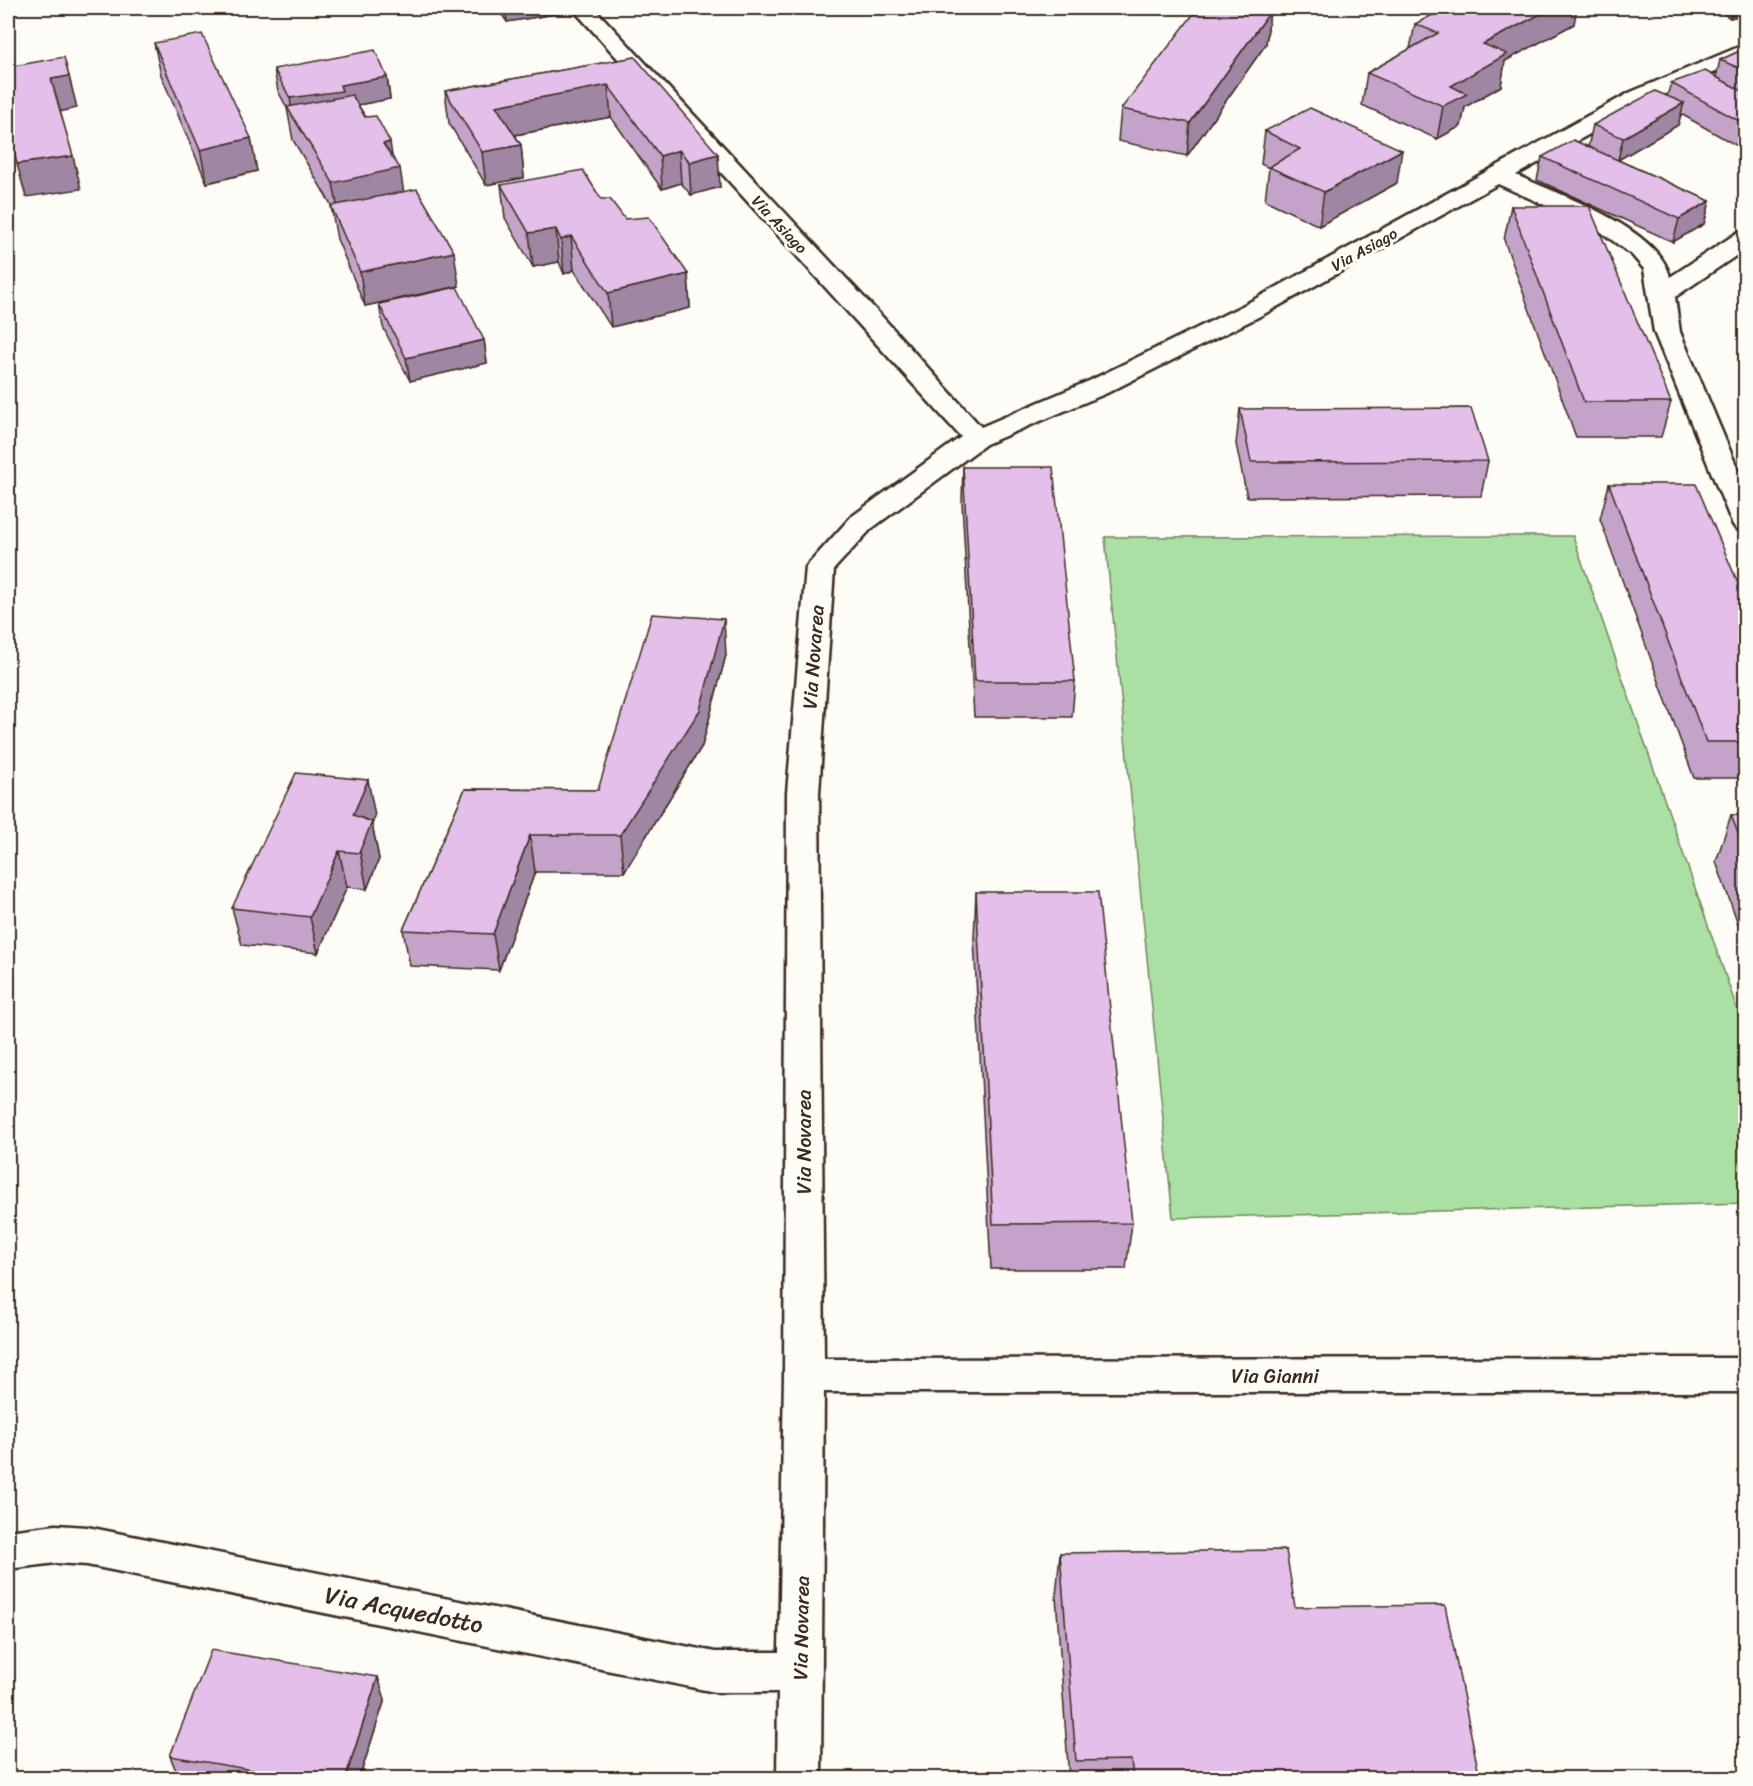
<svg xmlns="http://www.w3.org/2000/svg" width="1753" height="1786" font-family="Sriracha,sans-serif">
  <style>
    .green { fill: #aae0a3; stroke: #728560; stroke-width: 1.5 }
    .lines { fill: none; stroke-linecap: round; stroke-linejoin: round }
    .minor-casing { stroke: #3b2a1e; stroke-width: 5 }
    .minor { fill: #fdfcf7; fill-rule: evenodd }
    .wall { fill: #c3a4c8; stroke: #3b2a1e; stroke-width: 1.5 }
    .shaded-wall { fill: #9f86a3; stroke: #3b2a1e; stroke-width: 1.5 }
    .building { fill: #e3bfe9; stroke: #3b2a1e; stroke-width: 1.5 }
    .labels { text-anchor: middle; stroke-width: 6; stroke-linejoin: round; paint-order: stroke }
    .far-street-label { font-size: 16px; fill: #3b2a1e; stroke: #fdfcf7 }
    .street-label { font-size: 20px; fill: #3b2a1e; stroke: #fdfcf7 }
    .near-street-label { font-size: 24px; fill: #3b2a1e; stroke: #fdfcf7 }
  </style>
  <rect width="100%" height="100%" fill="#fdfcf7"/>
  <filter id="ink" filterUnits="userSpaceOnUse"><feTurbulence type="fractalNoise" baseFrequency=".0167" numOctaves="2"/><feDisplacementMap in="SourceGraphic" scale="12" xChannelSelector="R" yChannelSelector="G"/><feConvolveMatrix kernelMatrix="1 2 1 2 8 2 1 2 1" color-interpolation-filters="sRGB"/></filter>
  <g filter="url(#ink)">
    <path class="green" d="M 1573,536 L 1745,1032 L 1745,1203 L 1173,1218 L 1105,537 Z"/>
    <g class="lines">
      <g class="minor-casing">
        <path id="minor" d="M 572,8 L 594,8 L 886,321 L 981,427 L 1089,381 L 1246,304 L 1631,92 L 1746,44 L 1746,58 L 1647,102 L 1516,175 C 1558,194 1659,228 1670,277 L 1737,233 L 1746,231 L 1746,249 L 1675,297 L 1680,332 L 1746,489 L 1746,531 L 1736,529 L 1732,523 L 1654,332 L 1644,269 L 1632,255 L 1596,228 L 1498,184 L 1264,314 L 1107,393 L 986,444 L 871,529 L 834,569 L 819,793 L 824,1359 L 1746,1358 L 1746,1392 L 824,1392 L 821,1778 L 777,1778 L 778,1692 L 715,1692 L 87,1565 L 56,1563 L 8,1569 L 8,1531 L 56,1525 L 87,1527 L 715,1652 L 779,1652 L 784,1375 L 787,793 L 806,567 L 851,517 L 961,437 Z"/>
      </g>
      <use href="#minor" class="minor"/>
    </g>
    <path class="wall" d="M 497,8 L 573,8 L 574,11 L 507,22 Z
      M 1715,8 L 1746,8 L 1730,18 Z
      M 1270,12 L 1266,44 L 1187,156 L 1118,141 L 1121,109 Z
      M 1415,24 L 1574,24 L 1505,61 L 1501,86 L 1465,107 L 1461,126 L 1437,139 L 1362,105 L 1367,73 L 1410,49 Z
      M 154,43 L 257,171 L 207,183 L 161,75 Z
      M 1746,48 L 1746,151 L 1681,114 L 1678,125 L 1618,160 L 1710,201 L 1704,224 L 1673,242 L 1537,180 L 1542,157 L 1588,147 L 1593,125 L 1667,96 L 1671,83 L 1716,77 L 1720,60 Z
      M 635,57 L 720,187 L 691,195 L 681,183 L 662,189 L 611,117 L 515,135 L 521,145 L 524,178 L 486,185 L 449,123 L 445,91 Z
      M 274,69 L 387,77 L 390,99 L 358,105 L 392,157 L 403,191 L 459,286 L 365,306 L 337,239 L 331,206 L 332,206 L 293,140 L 287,108 L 278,91 Z
      M 1265,131 L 1397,183 L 1319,226 L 1265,200 L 1269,168 L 1261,164 Z
      M 501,185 L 601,199 L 688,274 L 690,308 L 611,327 L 574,270 L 564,274 L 559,262 L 533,267 L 505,218 Z
      M 1511,206 L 1671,402 L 1661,437 L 1576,437 L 1504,240 Z
      M 379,304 L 484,340 L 487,363 L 410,381 L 383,327 Z
      M 1240,409 L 1488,461 L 1481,496 L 1247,497 L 1236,444 Z
      M 963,467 L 1075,681 L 1072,717 L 974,717 L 962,502 Z
      M 1609,484 L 1746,602 L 1746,778 L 1694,778 L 1600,519 Z
      M 726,655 L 702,746 L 624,872 L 535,872 L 499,970 L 410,966 L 403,930 L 465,789 L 598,790 Z
      M 1731,815 L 1746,815 L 1746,946 L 1716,862 Z
      M 375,816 L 372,824 L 379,859 L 367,889 L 347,887 L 318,953 L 242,945 L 232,908 Z
      M 976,892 L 1132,1223 L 1126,1269 L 991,1269 L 974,939 Z
      M 1060,1553 L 1295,1607 L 1480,1779 L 1069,1779 L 1056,1596 Z
      M 385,1699 L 359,1779 L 184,1779 L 179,1778 L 170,1756 Z"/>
    <path class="shaded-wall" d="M 505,8 L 573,8 L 574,11 L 507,22 Z
      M 1552,8 L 1577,8 L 1574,24 L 1505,61 L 1501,86 L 1465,107 L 1461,126 L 1437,139 L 1443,106 L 1451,86 L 1483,44 Z
      M 1733,8 L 1746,8 L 1746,15 L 1730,18 Z
      M 1270,12 L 1266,44 L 1187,156 L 1190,123 Z
      M 69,76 L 77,108 L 59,112 L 51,79 Z
      M 387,77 L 390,99 L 293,117 L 290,98 L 340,85 Z
      M 608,85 L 611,117 L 499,138 L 496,106 Z
      M 1684,103 L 1678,125 L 1618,160 L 1623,138 Z
      M 251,138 L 257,171 L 207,183 L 200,150 Z
      M 390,142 L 394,169 L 400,168 L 405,201 L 339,216 L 333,183 L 383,144 Z
      M 521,145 L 524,178 L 486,185 L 482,152 Z
      M 679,150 L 681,183 L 662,189 L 660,156 Z
      M 1402,150 L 1397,183 L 1319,226 L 1324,192 Z
      M 718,154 L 720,187 L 691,195 L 689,162 Z
      M 73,156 L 81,189 L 26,197 L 17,164 Z
      M 1710,201 L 1704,224 L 1673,242 L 1679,219 Z
      M 556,229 L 559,262 L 533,267 L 529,233 Z
      M 571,236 L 574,270 L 564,274 L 561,240 Z
      M 454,252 L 459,286 L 365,306 L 360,272 Z
      M 688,274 L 690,308 L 611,327 L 608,293 Z
      M 484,340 L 487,363 L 410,381 L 406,358 Z
      M 724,619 L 726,655 L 702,746 L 624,872 L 620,835 Z
      M 368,780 L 375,816 L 372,824 L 379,859 L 367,889 L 353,815 Z
      M 530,835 L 535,872 L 499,970 L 493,934 Z
      M 339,851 L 347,887 L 318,953 L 310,917 Z
      M 378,1677 L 385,1699 L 359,1779 L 345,1779 Z"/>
    <path class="building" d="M 1198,8 L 1245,8 L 1270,12 L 1190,123 L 1121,109 Z
      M 1446,8 L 1552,8 L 1483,44 L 1507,54 L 1451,86 L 1467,94 L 1443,106 L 1367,73 L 1438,33 L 1415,24 Z
      M 202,34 L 251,138 L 200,150 L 154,43 Z
      M 1746,48 L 1746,71 L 1720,60 Z
      M 375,50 L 387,77 L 340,85 L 342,91 L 290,98 L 274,69 Z
      M 64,57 L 69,76 L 51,79 L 73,156 L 17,164 L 8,127 L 8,67 Z
      M 635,57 L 718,154 L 689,162 L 679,150 L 660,156 L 608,85 L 496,106 L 521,145 L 482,152 L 445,91 Z
      M 1705,71 L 1746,93 L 1746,125 L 1671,83 Z
      M 1655,91 L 1684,103 L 1623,138 L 1593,125 Z
      M 352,95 L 365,117 L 376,116 L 390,142 L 383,144 L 400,168 L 333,183 L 287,107 Z
      M 1310,108 L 1402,150 L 1324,192 L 1269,167 L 1300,149 L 1265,131 Z
      M 1573,140 L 1710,201 L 1679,219 L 1542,157 Z
      M 583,170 L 601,199 L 610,199 L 625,219 L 649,217 L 688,274 L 608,293 L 571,236 L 561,240 L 556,229 L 529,233 L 501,185 Z
      M 417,189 L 454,252 L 360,272 L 331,206 Z
      M 1511,206 L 1589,206 L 1671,402 L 1584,402 Z
      M 457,287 L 484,340 L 406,358 L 379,304 Z
      M 1471,408 L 1488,461 L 1251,462 L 1240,409 Z
      M 963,467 L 1053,467 L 1075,681 L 975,681 Z
      M 1609,484 L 1696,484 L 1746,602 L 1746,742 L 1706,742 Z
      M 652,614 L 724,619 L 700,710 L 620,835 L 530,835 L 493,934 L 403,930 L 465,789 L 598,790 Z
      M 296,773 L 368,780 L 353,815 L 372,822 L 359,853 L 339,851 L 310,917 L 232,908 Z
      M 1731,815 L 1746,815 L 1746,854 Z
      M 976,892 L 1098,892 L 1132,1223 L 993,1224 Z
      M 1286,1550 L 1295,1607 L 1445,1605 L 1480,1779 L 1133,1779 L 1131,1760 L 1076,1761 L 1060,1553 Z
      M 211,1650 L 378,1677 L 345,1779 L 306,1779 L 170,1756 Z"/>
  </g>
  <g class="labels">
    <g class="far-street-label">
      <text transform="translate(780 224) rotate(47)" y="6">Via Asiago</text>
      <text transform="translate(1364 249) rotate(-29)" y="6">Via Asiago</text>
    </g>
    <g class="street-label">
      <text transform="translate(813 657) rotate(-86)" y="7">Via Novarea</text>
      <text transform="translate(804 1142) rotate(-90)" y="7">Via Novarea</text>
      <text x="1275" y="1383">Via Gianni</text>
      <text transform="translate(801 1628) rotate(-89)" y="7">Via Novarea</text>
    </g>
    <g class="near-street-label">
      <text transform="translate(404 1610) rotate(11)" y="8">Via Acquedotto</text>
    </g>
  </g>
  <rect width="1753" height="1786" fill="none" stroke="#fdfcf7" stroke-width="30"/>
  <rect x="15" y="15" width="1723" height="1756" fill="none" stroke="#3b2a1e" stroke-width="2" filter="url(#ink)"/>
</svg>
